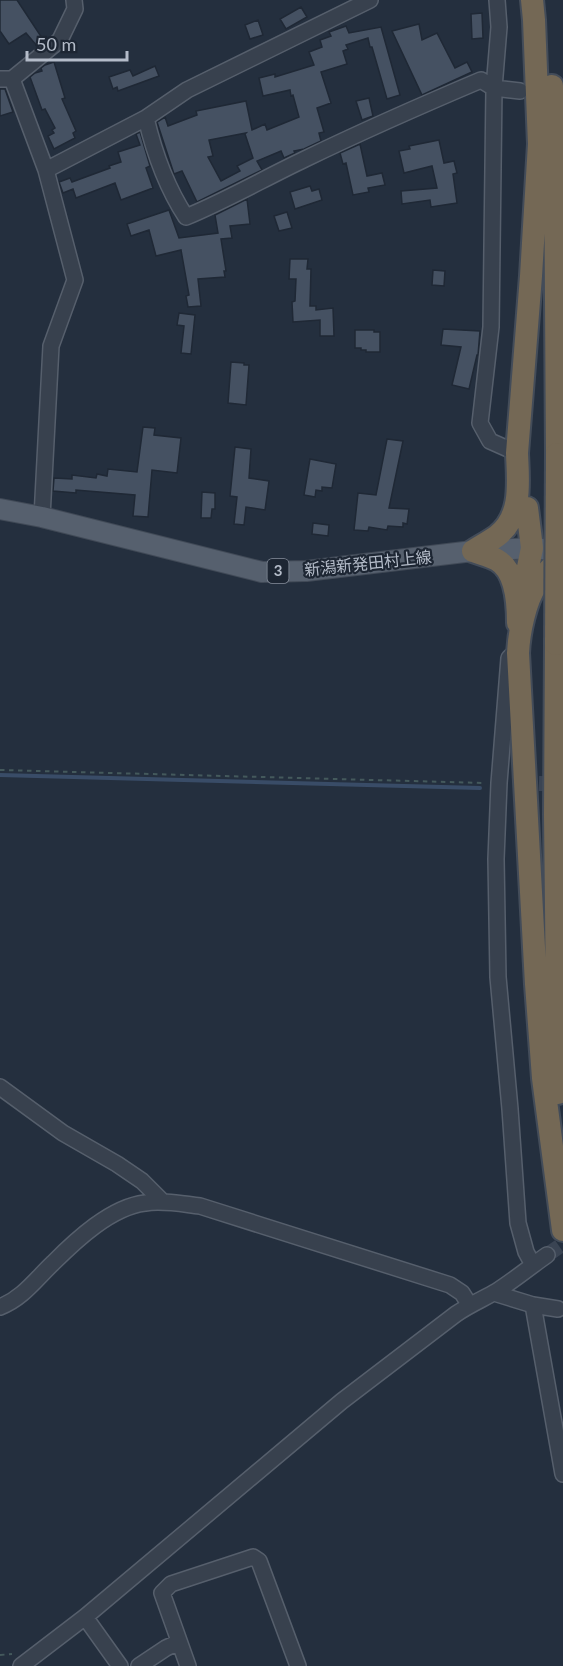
<svg xmlns="http://www.w3.org/2000/svg" width="563" height="1666" font-family="Lato,'Noto Sans JP',sans-serif">
  <style>
    .lines { fill: none; stroke-linecap: round; stroke-linejoin: round }
    .stream { stroke: #394c67; stroke-width: 4 }
    .building { fill: #455162; stroke: #1f2835; stroke-width: 1.5; fill-rule: evenodd }
    .minor-tunnel { stroke: #3a4453; stroke-width: 15; stroke-dasharray: 15 8; stroke-linecap: butt }
    .minor-casing { stroke: #565f6c; stroke-width: 18 }
    .major-casing { stroke: #414a57; stroke-width: 22 }
    .highway-casing { stroke: #434c59; stroke-width: 26 }
    .path { stroke: #44595c; stroke-width: 2; stroke-dasharray: 4.5 4.5; stroke-linecap: butt }
    .minor { stroke: #38414e; stroke-width: 15 }
    .major { stroke: #56606e; stroke-width: 20 }
    .highway { stroke: #746855; stroke-width: 22 }
    .highway-bridge-casing { stroke: #434c59; stroke-width: 26; stroke-linecap: butt }
    .highway-bridge { stroke: #746855; stroke-width: 22 }
    .labels { text-anchor: middle; stroke-width: 4.5; stroke-linejoin: round; paint-order: stroke }
    .shield { fill: #1d2633; stroke: #878f9c; stroke-width: 1.5 }
    .shield-label { font-size: 15px; font-weight: bold; fill: #b4bcc9 }
    .street-label { font-size: 16px; fill: #b4bcc9; stroke: #1d2633 }
  </style>
  <rect width="100%" height="100%" fill="#242f3e"/>
  <g class="lines">
    <path class="stream" d="M 0,775 L 480,788"/>
  </g>
  <path class="building" d="M 0,0 L 17,0 L 44,41 L 37,46 L 26,33 L 9,44 L 0,31 Z
    M 301,7 L 307,17 L 286,29 L 280,19 Z
    M 482,13 L 483,38 L 472,39 L 471,14 Z
    M 258,20 L 263,35 L 250,39 L 245,25 Z
    M 419,24 L 422,40 L 437,33 L 455,68 L 467,62 L 472,72 L 422,95 L 392,31 Z
    M 346,26 L 349,33 L 381,27 L 400,95 L 387,99 L 372,47 L 370,47 L 368,38 L 346,45 L 348,49 L 343,51 L 347,64 L 321,72 L 331,103 L 317,108 L 324,132 L 319,133 L 321,141 L 304,149 L 294,151 L 295,153 L 284,158 L 281,151 L 257,161 L 262,170 L 197,202 L 182,171 L 174,174 L 157,122 L 165,117 L 168,126 L 197,115 L 196,111 L 246,101 L 252,130 L 265,124 L 267,130 L 299,117 L 293,95 L 291,96 L 290,90 L 263,96 L 259,78 L 275,74 L 275,77 L 314,65 L 309,52 L 322,47 L 320,40 L 331,36 L 329,32 ZM 246,133 L 245,134 L 253,158 L 237,166 L 240,171 L 221,181 L 208,157 L 213,156 L 209,140 Z
    M 54,62 L 65,98 L 62,99 L 76,131 L 73,133 L 75,138 L 54,149 L 48,136 L 54,133 L 52,130 L 55,128 L 45,109 L 42,110 L 30,77 L 35,73 L 42,71 L 41,68 L 45,65 Z
    M 155,66 L 159,76 L 118,91 L 117,87 L 113,89 L 109,77 L 130,70 L 133,76 Z
    M 0,89 L 5,89 L 13,112 L 0,116 Z
    M 369,98 L 373,116 L 362,120 L 356,101 Z
    M 140,132 L 150,166 L 146,168 L 153,188 L 121,200 L 115,183 L 76,198 L 73,189 L 63,193 L 59,182 L 70,178 L 72,182 L 110,168 L 109,166 L 121,162 L 118,152 L 140,145 L 136,134 Z
    M 439,140 L 444,163 L 454,161 L 457,173 L 453,174 L 457,203 L 431,207 L 430,200 L 402,204 L 401,191 L 437,188 L 432,166 L 404,173 L 399,151 L 410,149 L 409,146 Z
    M 360,144 L 367,176 L 382,173 L 385,185 L 368,188 L 369,192 L 353,195 L 346,163 L 343,164 L 340,153 Z
    M 310,186 L 312,191 L 319,189 L 322,200 L 295,209 L 290,192 Z
    M 247,199 L 250,224 L 230,226 L 232,238 L 221,239 L 226,271 L 224,271 L 225,277 L 198,279 L 201,306 L 188,307 L 186,296 L 189,295 L 181,250 L 156,256 L 149,230 L 131,236 L 127,224 L 169,210 L 179,238 L 218,233 L 215,215 Z
    M 287,212 L 292,228 L 279,231 L 274,216 Z
    M 290,259 L 308,259 L 307,269 L 311,269 L 310,306 L 316,306 L 316,310 L 333,308 L 334,336 L 320,336 L 320,320 L 293,322 L 292,302 L 295,301 L 296,279 L 289,279 Z
    M 433,270 L 445,271 L 444,286 L 432,285 Z
    M 179,313 L 195,315 L 191,354 L 181,353 L 184,326 L 177,325 Z
    M 443,329 L 480,331 L 478,355 L 477,355 L 469,389 L 452,385 L 461,347 L 441,345 Z
    M 355,330 L 374,330 L 374,332 L 380,332 L 380,352 L 366,352 L 366,350 L 361,350 L 361,348 L 355,348 Z
    M 231,362 L 244,363 L 244,365 L 249,365 L 246,405 L 228,403 Z
    M 143,427 L 155,428 L 154,435 L 181,438 L 177,473 L 152,470 L 148,517 L 133,516 L 135,495 L 76,490 L 76,493 L 53,491 L 54,478 L 72,479 L 72,475 L 96,478 L 97,474 L 107,476 L 108,469 L 137,472 Z
    M 387,439 L 403,441 L 389,508 L 409,509 L 407,524 L 403,523 L 403,527 L 388,526 L 387,530 L 369,527 L 368,531 L 354,530 L 358,493 L 376,495 Z
    M 235,447 L 251,449 L 249,478 L 269,481 L 265,510 L 246,507 L 244,525 L 234,524 L 237,497 L 230,496 Z
    M 310,459 L 336,464 L 332,488 L 322,487 L 322,491 L 316,490 L 315,497 L 304,495 Z
    M 202,492 L 215,493 L 215,509 L 212,509 L 211,518 L 201,518 Z
    M 313,523 L 329,525 L 328,536 L 312,534 Z"/>
  <g class="lines">
    <path class="minor-tunnel" d="M 516,783 L 563,784
      M 547,1255 L 563,1244"/>
    <g class="minor-casing">
      <path id="minor" d="M 497,0 L 499,27 L 494,88 L 491,327 L 480,423 L 490,441 L 517,453
        M 0,79 L 12,79 L 60,40 L 75,9 L 74,0
        M 12,79 L 46,170 L 75,280 L 51,346 L 42,517
        M 146,118 C 154,152 167,188 186,217 C 227,200 265,178 305,159 C 363,131 422,105 481,80 L 494,88 L 520,91
        M 46,170 L 146,118 L 187,90 L 370,0
        M 511,656 L 509,658 L 499,783 L 496,859 L 498,977 L 510,1109 L 518,1223 L 526,1252 L 533,1265
        M 0,1087 L 63,1133 L 117,1164 L 142,1181 L 163,1202
        M 494,1293 L 533,1305 L 558,1309
        M 533,1305 L 563,1474
        M 0,1307 C 23,1298 36,1279 53,1263 C 76,1240 111,1207 145,1203 C 163,1200 182,1204 200,1206 L 450,1285 L 462,1293 L 469,1304
        M 85,1617 L 120,1666
        M 21,1666 L 85,1617 L 342,1401 L 456,1314 C 469,1305 483,1299 497,1291 C 514,1280 530,1267 547,1255
        M 139,1666 L 166,1648 L 179,1642
        M 188,1666 L 162,1593 L 171,1584 L 253,1557 L 259,1561 L 298,1666"/>
    </g>
    <g class="major-casing">
      <path id="major" d="M 0,509 L 42,517 L 262,572 L 306,571 L 473,551 L 532,548 L 563,551"/>
    </g>
    <g class="highway-casing">
      <path id="highway" d="M 552,86 L 555,146 L 557,454
        M 473,551 C 481,546 490,541 497,536 C 523,516 518,481 517,453 L 531,276 L 539,144 L 534,20 L 532,0
        M 473,551 C 481,554 490,556 497,560 C 516,571 518,603 518,623
        M 563,556 C 554,565 544,574 537,584 C 525,601 519,633 518,653 L 536,984 L 543,1078 L 563,1230
        M 521,601 L 532,548 L 527,508
        M 556,644 L 555,815 L 558,1093"/>
    </g>
    <path class="path" d="M 0,770 L 485,783
      M 0,1655 L 12,1654"/>
    <use href="#minor" class="minor"/>
    <use href="#major" class="major"/>
    <use href="#highway" class="highway"/>
    <g class="highway-bridge-casing">
      <path id="highway-bridge" d="M 556,644 L 557,454"/>
    </g>
    <use href="#highway-bridge" class="highway-bridge"/>
  </g>
  <g class="labels">
    <rect class="shield" x="267.5" y="559" width="21" height="24" rx="4.5"/>
    <g class="shield-label">
      <text x="278" y="576">3</text>
    </g>
    <g class="street-label">
      <text transform="translate(368 563) rotate(-6)" y="6">新潟新発田村上線</text>
    </g>
  </g>
  <path d="M27 51v9h100v-9" fill="none" stroke="#b4bcc9" stroke-width="3"/>
  <text x="36" y="51" font-size="18" fill="#b4bcc9" stroke="#1d2633" stroke-width="4.5" paint-order="stroke">50 m</text>
</svg>
